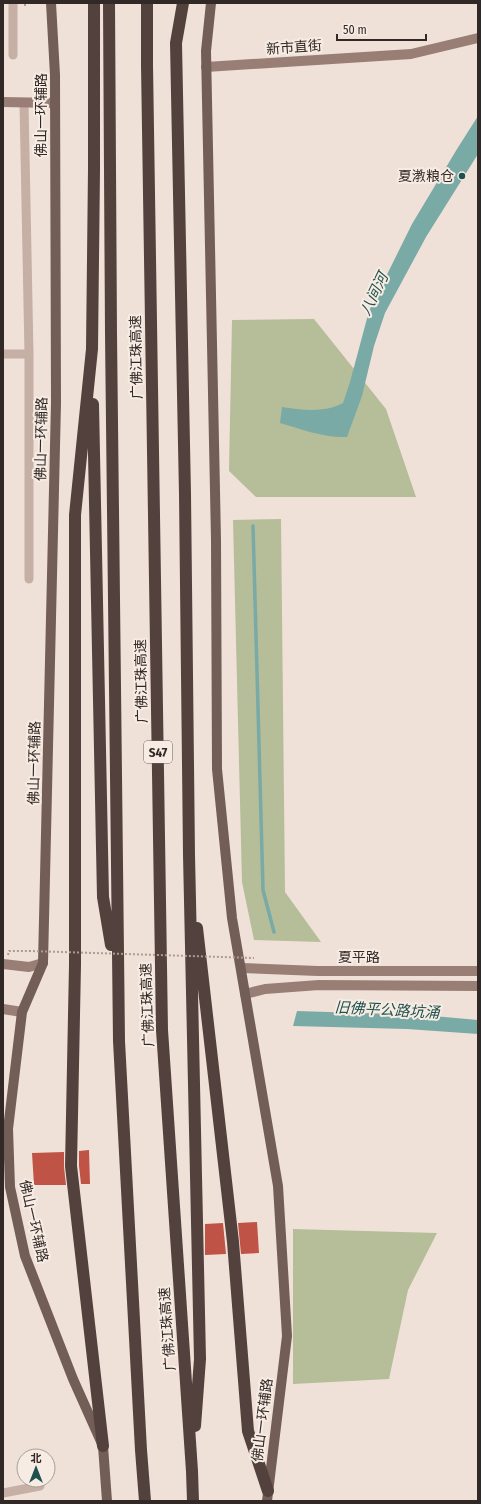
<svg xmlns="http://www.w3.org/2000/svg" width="481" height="1504" font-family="'Fira Sans Condensed','Noto Sans SC',sans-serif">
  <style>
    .green { fill: #b5bd99 }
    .water { fill: #79aaa6 }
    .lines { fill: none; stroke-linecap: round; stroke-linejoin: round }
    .stream { stroke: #79aaa6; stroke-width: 3.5 }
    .building { fill: #bf5346 }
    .path { stroke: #b2998f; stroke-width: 2; stroke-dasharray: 2 2; stroke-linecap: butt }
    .street { stroke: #c6afa5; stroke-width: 9 }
    .secondary { stroke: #997e76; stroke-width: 10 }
    .primary { stroke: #735d57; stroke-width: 10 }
    .highway { stroke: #53413d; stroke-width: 12 }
    .path-bridge { stroke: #b2998f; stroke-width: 2; stroke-dasharray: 2 2; stroke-linecap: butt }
    .poi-dot { fill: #1e514d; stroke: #f7ece3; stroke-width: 1.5 }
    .labels { text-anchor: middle; stroke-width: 4; stroke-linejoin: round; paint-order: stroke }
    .shield { fill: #f7ece3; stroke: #6d635f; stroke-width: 1 }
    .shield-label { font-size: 13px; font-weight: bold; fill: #322826 }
    .street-label { font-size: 14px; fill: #322826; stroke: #f7ece3 }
    .poi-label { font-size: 14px; fill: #322826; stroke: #f7ece3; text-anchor: end }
    .water-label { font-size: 15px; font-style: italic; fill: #1e514d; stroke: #f7ece3 }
  </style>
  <rect width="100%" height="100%" fill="#efe1d8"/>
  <path class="green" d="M 314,319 L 386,409 L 416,497 L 256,497 L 229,471 L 232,320 Z
    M 281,519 L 285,892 L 321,942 L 254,940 L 242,882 L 233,520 Z
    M 293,1229 L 437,1233 L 408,1290 L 389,1379 L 293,1384 Z"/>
  <path class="water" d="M 478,116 L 478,154 L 426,237 L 385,313 L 374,346 L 362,396 L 347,437 C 324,438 301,429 280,423 L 282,407 C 301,410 325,413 343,403 L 350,382 L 369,311 L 412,224 L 457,149 Z
    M 297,1011 L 422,1015 L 478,1020 L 478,1034 L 407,1029 L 293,1026 Z"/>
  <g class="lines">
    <path class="stream" d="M 253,526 L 263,890 L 274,932"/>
  </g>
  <path class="building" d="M 89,1150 L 90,1184 L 81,1184 L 79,1166 L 79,1151 Z
    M 64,1152 L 64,1167 L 66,1185 L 34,1185 L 32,1153 Z
    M 257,1222 L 259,1253 L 241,1254 L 238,1223 Z
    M 223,1223 L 226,1254 L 205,1255 L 205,1224 Z"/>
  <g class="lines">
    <path class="path" d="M 239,4 L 239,3
      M 25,6 L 25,3
      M 8,955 L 9,951 L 29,951"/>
    <path class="street" d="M 13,3 L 13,55
      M 24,103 L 29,354 L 29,579
      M 3,354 L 29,354
      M 3,1493 L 40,1486"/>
    <path class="secondary" d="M 206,67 L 411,54 L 478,38
      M 3,102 L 55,103
      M 3,964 L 29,967 L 43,963
      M 241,968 L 318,971 L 478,971
      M 245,994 L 265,989 L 319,985 L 478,986
      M 3,1009 L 22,1012"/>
    <path class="primary" d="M 51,3 L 55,75 L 56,403 L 43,963 L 22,1012 L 8,1129 L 10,1187 L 25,1256 L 73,1379 L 103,1446 L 107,1501
      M 211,3 L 206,51 L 216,540 L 217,769 L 232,918 L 278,1186 L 287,1336 L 267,1501"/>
    <path class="highway" d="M 94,3 L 94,169 L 92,349 L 75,515 L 75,965 L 71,1166 L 103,1446
      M 109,3 L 111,334 L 119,1041 L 141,1450 L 145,1501
      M 147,3 L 147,65 L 162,1030 L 192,1471 L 193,1501
      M 183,3 L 176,43 L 185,494 L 189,855 L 200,1359 L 195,1426
      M 93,404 L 103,897 L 111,945
      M 197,928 L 233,1242 L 248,1431 L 268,1491"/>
    <path class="path-bridge" d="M 29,951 L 254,958"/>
  </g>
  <circle class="poi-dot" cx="462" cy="176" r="4"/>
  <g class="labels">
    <rect class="shield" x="144" y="741" width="28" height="22" rx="3"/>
    <g class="shield-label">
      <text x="158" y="757">S47</text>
    </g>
    <g class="street-label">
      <text transform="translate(294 47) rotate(-4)" y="5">新市直街</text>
      <text transform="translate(41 115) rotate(-90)" y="5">佛山一环辅路</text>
      <text transform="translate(136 357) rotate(-91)" y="5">广佛江珠高速</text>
      <text transform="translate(41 439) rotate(-89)" y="5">佛山一环辅路</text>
      <text transform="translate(141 681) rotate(-91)" y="5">广佛江珠高速</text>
      <text transform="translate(34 763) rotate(-89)" y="5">佛山一环辅路</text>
      <text x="359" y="962">夏平路</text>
      <text transform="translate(147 1005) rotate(-92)" y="5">广佛江珠高速</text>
      <text transform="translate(34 1221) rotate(77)" y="5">佛山一环辅路</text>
      <text transform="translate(167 1329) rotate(-94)" y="5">广佛江珠高速</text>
      <text transform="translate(262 1420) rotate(-83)" y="5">佛山一环辅路</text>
    </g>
    <g class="poi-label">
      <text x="454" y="181">夏漖粮仓</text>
    </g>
    <g class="water-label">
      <text transform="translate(374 294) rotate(-64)" y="5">八间河</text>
      <text transform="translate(387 1010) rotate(3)" y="5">旧佛平公路坑涌</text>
    </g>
  </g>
  <rect width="481" height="1504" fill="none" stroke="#322826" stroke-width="8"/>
  <g transform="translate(36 1468)"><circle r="19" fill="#f7ece3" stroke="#a89e97"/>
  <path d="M0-3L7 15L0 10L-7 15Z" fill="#1e514d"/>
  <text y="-6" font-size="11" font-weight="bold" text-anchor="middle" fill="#322826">北</text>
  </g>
  <path d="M337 34v6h89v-6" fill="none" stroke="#322826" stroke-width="2"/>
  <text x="343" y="34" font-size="12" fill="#322826" stroke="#f7ece3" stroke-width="3" paint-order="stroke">50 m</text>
</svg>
